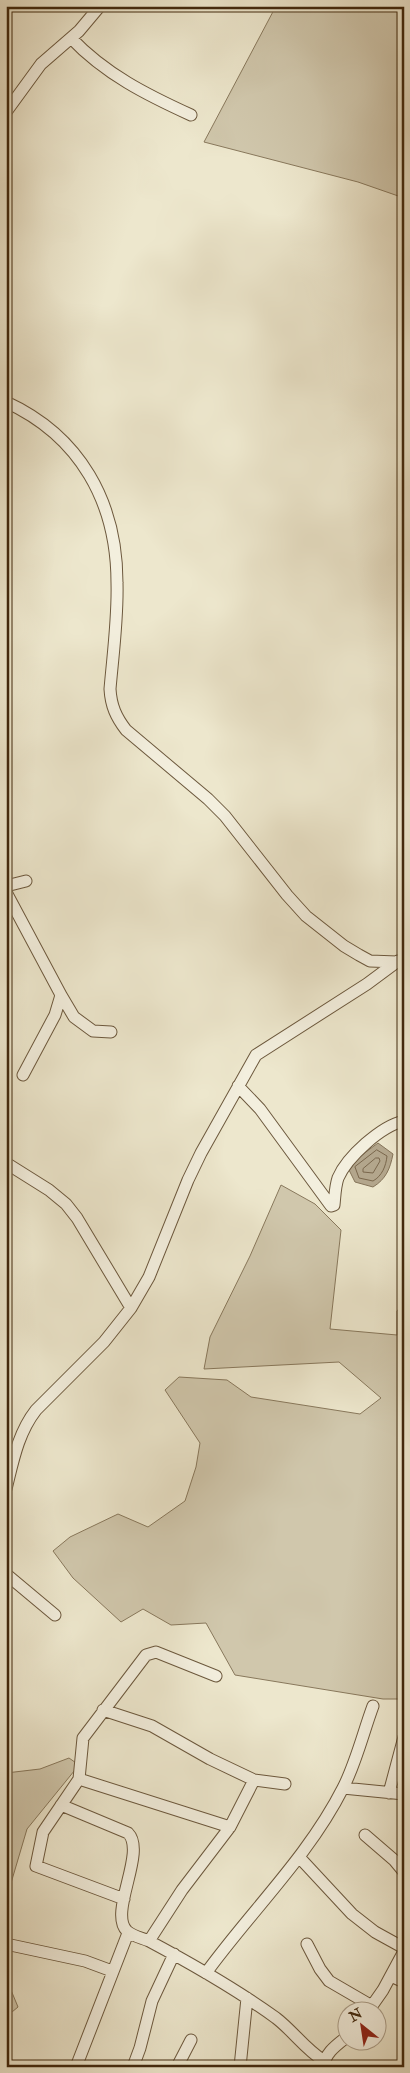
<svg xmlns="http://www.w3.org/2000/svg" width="410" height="2073" font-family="'IM FELL Double Pica',serif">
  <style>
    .green { fill: #d0c7ac; stroke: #88785c }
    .water { fill: #b3a68c; stroke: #857459 }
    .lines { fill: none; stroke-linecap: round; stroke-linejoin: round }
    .shore { stroke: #7a674c; stroke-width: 1 }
    .minor-casing { stroke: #6c583d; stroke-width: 13 }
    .minor { stroke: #f3efde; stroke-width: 11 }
  </style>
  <rect width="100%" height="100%" fill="#ede7cd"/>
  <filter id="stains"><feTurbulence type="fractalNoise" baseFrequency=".004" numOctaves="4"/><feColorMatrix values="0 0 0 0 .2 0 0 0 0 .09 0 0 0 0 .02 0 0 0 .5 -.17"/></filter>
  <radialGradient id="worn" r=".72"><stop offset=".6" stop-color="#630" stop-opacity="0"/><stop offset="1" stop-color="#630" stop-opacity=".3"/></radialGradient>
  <path class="green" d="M 276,6 L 404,6 L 404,198 L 358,182 L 204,142 Z
    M 281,1185 L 315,1204 L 341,1230 L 330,1329 L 397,1335 L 397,1311 L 402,1305 L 404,1308 L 404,1699 L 383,1699 L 235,1675 L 206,1623 L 171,1625 L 143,1609 L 121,1622 L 73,1578 L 53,1551 L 70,1537 L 118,1514 L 148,1527 L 185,1501 L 196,1467 L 200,1443 L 165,1390 L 179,1377 L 227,1380 L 251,1397 L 360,1414 L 381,1398 L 339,1362 L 204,1369 L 210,1337 L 250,1256 Z
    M 69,1758 L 79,1765 L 27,1829 L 6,1900 L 6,1773 L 40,1769 Z
    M 6,1978 L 18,2007 L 6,2017 Z"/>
  <path class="water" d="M 378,1143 L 393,1154 C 390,1169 386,1179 373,1187 L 355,1182 L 347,1166 Z"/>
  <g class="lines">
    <path class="shore" d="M 377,1150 L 387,1156 C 386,1166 382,1176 373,1181 L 359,1178 L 355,1167 Z
      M 376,1158 L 379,1158 L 380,1161 L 373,1173 L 363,1172 L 363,1169 Z"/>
    <g class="minor-casing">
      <path id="minor" d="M 71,38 C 105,74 147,95 191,115
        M 6,112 L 41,64 L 79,31 L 100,6
        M 6,402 C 80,436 117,502 117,583 C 118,618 113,654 110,689 C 111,706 116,717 126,730 L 208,799 L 225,816 L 287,895 L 306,916 L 344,946 L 359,955 L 370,961 L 397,962
        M 6,886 L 26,881
        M 6,892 L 61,995
        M 23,1075 L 55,1015 L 61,995 L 74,1017 L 93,1031 L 111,1032
        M 238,1086 L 260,1109 L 331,1206 L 334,1205 C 335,1196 335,1187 338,1178 C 347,1157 381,1126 404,1121
        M 6,1163 L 49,1190 L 66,1204 L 77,1218 L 131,1308
        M 6,1489 C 13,1461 18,1433 36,1410 L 104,1342 L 131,1308 L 149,1277 L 188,1180 L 201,1153 L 256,1055 L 367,984 L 398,961
        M 6,1574 L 55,1615
        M 103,1710 L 152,1726 L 210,1759 L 254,1780
        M 79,1779 L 230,1827
        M 285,1784 L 254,1780 L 230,1827 L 182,1890 L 149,1941 C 192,1964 236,1989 276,2018 C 293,2031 305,2049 324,2061
        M 343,1788 L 404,1794
        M 389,1793 L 404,1737
        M 61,1805 L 128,1833 C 147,1852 108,1913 127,1931 C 132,1936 142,1938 149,1941
        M 365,1835 L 394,1860 L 404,1872
        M 299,1857 L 352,1914 L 375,1932 L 404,1948
        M 124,1899 L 36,1866 L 43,1832 L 79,1779 L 83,1738 L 146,1655 L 156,1652 L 216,1676
        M 6,1944 L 85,1961 L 112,1971
        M 307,1944 L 320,1969 L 329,1981 L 372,2006
        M 206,1973 C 251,1911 308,1857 343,1788 C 356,1763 363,1733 373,1706
        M 391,1976 L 404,1982
        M 369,2010 L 383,1990 L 404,1951
        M 76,2067 L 128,1933
        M 133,2067 L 140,2048 L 152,2001 L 174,1954
        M 177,2067 L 191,2040
        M 240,2067 L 247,1998
        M 324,2067 C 324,2053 338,2044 348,2036"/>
    </g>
    <use href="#minor" class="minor"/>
  </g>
  <rect width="410" height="2073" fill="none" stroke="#ede7cd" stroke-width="25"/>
  <rect x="8" y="8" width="395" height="2058" fill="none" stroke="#41280d" stroke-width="2.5"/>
  <rect x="12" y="12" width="385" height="2048" fill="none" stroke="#41280d"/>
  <g transform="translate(362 2026) rotate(330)"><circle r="24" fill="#f3efde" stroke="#ac9f8a"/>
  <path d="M0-4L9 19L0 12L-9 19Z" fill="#8f2418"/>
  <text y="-8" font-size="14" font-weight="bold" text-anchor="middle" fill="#41280d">N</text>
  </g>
  <rect width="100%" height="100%" filter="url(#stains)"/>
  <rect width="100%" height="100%" fill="url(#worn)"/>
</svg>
